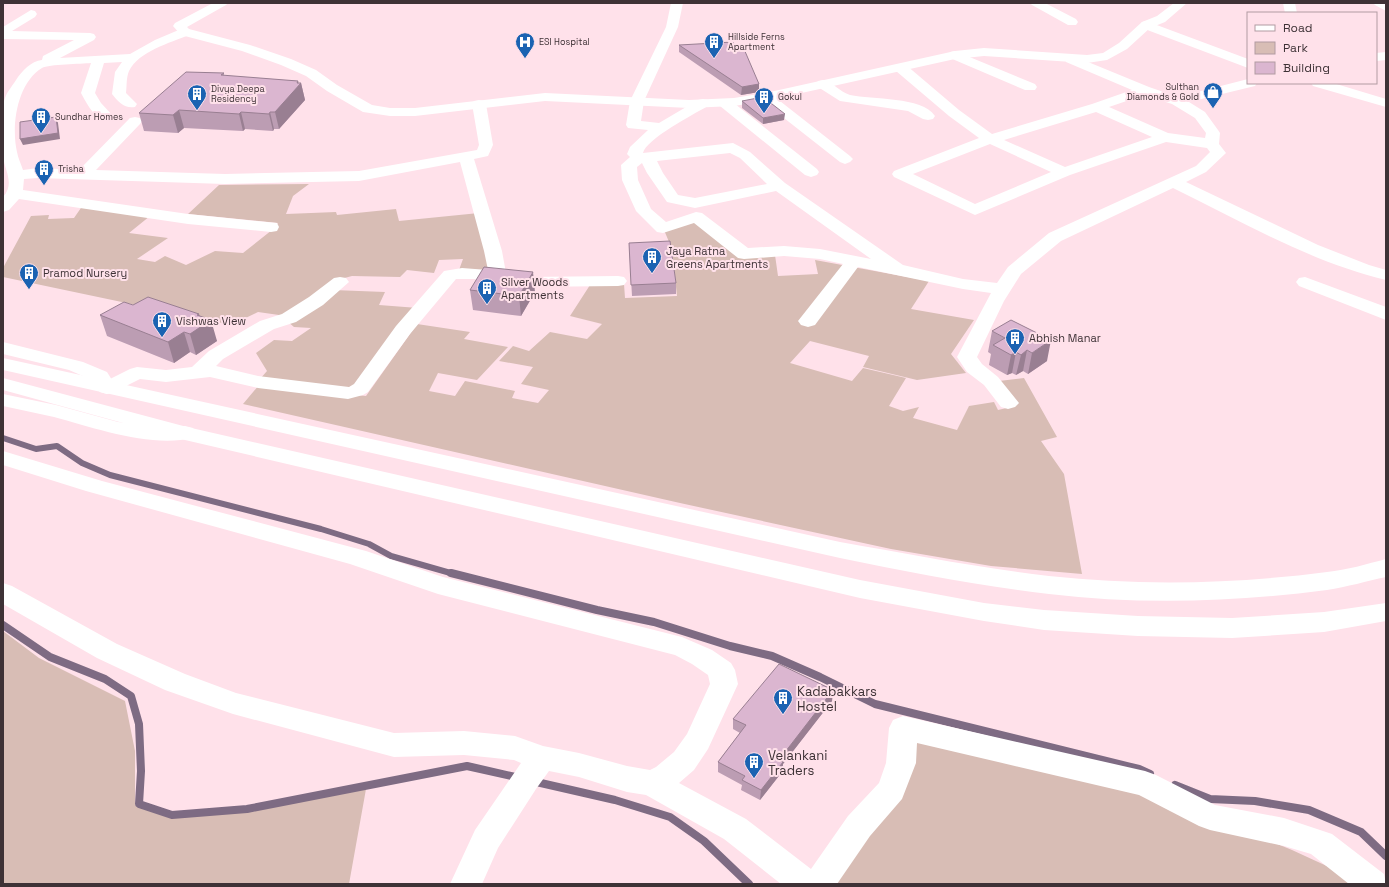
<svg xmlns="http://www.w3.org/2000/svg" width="1389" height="887" font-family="'Space Grotesk',sans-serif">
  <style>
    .green { fill: #d8bdb5 }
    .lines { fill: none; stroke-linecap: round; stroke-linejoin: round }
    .stream-far1 { stroke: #7e6b83; stroke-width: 6 }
    .stream { stroke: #7e6b83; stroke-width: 8 }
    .street { fill: #fff; fill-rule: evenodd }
    .secondary { fill: #fff; fill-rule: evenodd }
    .highway { fill: #fff; fill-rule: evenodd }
    .wall { fill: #bc9db3 }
    .shaded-wall { fill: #997f92 }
    .building { fill: #dbb6d0; stroke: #997f92 }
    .labels { text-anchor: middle; stroke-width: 4; stroke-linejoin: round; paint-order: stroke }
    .far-poi-label { font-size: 9px; fill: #3e3236; stroke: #ffe1ea; text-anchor: start }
    .poi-label { font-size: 11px; fill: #3e3236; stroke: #ffe1ea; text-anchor: start }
    .near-poi-label { font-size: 13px; fill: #3e3236; stroke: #ffe1ea; text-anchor: start }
  </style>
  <rect width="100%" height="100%" fill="#ffe1ea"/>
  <path class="green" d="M 309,184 L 293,196 L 286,214 L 336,212 L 337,215 L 396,209 L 399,221 L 479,213 L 492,272 L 459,270 L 463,259 L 439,260 L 434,273 L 407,270 L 400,277 L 352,276 L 337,280 L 286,316 L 258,312 L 231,325 L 3,277 L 3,268 L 31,216 L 49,215 L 48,219 L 74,218 L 83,205 L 150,216 L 129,233 L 168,238 L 137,259 L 155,262 L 165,256 L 186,265 L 215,251 L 243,253 L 272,230 L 278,223 L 188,214 L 219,185 Z
    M 696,220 L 741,257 L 775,255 L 778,276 L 818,274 L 815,260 L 929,281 L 911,309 L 974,320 L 951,354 L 966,373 L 917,380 L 863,367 L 869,356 L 810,341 L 790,363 L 852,381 L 863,368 L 906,378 L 889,406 L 903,411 L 919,407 L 913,418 L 957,430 L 969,406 L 994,402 L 998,410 L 1015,406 L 999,381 L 1024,378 L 1057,437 L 1041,441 L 1064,474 L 1082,574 L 991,566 L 891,549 L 680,503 L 243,404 L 259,385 L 366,396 L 417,324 L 470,332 L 464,339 L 508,347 L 477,380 L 438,373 L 429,391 L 455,396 L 465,381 L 515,391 L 512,398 L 538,403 L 549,390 L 521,384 L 533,367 L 499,361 L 513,346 L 529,351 L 550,332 L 587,339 L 602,324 L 570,316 L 590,285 L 624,284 L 625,298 L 677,296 L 672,249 L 664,230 Z
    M 333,290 L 385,292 L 379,305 L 418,308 L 351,391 L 260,379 L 267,371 L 256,353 L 274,340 L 292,341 L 311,328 L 294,327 L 287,321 Z
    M 3,631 L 39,658 L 125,701 L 135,751 L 135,805 L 169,817 L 233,813 L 366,789 L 349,884 L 3,884 Z
    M 904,729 L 1145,784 L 1211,817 L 1292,850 L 1342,873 L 1358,884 L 823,884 L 861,827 Z"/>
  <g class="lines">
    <path class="stream-far1" d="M 3,438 L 36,449 L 57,446 L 82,463 L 110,475 L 321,529 L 369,544 L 391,556 L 454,574"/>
    <path class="stream" d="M 451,573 L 597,610 L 654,622 L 730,646 L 772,656 L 820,677 L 875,704 L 1139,769 L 1150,774
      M 3,625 L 50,657 L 105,679 L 131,696 L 139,724 L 141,771 L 139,804 L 172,815 L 247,809 L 467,766 L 520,778
      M 532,781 L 615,800 L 670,817 L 704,841 L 749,884
      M 1175,785 L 1210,799 L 1255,801 L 1309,810 L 1361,832 L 1386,856"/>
    <path class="street" d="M 671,3 L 683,3 L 678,27 L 644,101 L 641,121 L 659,123 L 698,100 L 703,99 L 708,100 L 710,103 L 708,106 C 694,114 646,139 643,153 L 733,143 L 750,152 L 785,183 L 903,265 L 963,279 L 997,283 L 1008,267 L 1049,233 L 1196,166 L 1210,152 L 1207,148 L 1166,142 L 1070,175 L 975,215 L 894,177 L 892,174 L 894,171 L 979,138 L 949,116 L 896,71 L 894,68 L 896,65 L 906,65 L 959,110 L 992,134 L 1092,104 L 1132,90 L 1066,62 L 1065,59 L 1066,56 L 1071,55 L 1149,87 L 1178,97 L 1248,79 L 1248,83 L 1257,83 L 1255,86 L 1189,102 L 1205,112 L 1218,130 L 1220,133 L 1219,144 L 1226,153 L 1206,172 L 1186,182 L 1318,245 L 1369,265 L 1386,270 L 1386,280 C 1311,262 1242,222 1173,188 L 1061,241 L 1021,274 L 1004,301 L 977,357 L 982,364 L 998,377 L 1019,403 L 1015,407 L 1008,409 L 1001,407 L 984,385 L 967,372 L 957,357 L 991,293 L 963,289 L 858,267 L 815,325 L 808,327 L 801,325 L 798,321 L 843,264 L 820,259 L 784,256 L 744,259 L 738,258 L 694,223 L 663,233 L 657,232 L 636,211 L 622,180 L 621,165 L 630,157 L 627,154 L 630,147 L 648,130 L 628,128 L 626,125 L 630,101 L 666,27 ZM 1144,95 L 1172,104 L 1195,118 L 1206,133 L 1205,138 L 1168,133 L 1109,107 ZM 1096,112 L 1152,137 L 1065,167 L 1004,140 ZM 990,144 L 1051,172 L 975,204 L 913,174 ZM 730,153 L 740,158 L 767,184 L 695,198 L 678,195 L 663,173 L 657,161 ZM 642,163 L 647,173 L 667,202 L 695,208 L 776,191 L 871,259 L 820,249 L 784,246 L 748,248 L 702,213 L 696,212 L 666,222 L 651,209 L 638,180 L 637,167 Z
      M 1030,3 L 1045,3 L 1076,19 L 1078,22 L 1076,25 L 1068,25 L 1032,5 Z
      M 1283,3 L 1295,3 L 1297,13 L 1285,13 Z
      M 1373,3 L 1386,3 L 1386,11 L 1375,5 Z
      M 31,10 L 35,11 L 37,14 L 35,17 L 12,31 L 90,33 L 94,34 L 96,37 L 94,40 L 60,58 L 130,54 L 155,40 L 181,29 L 189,29 L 191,32 L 189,35 C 170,43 139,51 129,71 C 126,78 127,86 126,93 L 137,104 L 135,107 C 125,109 118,102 112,94 L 115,72 L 122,62 L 104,63 L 95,93 L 101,103 L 113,116 L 111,119 C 96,123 87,104 81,93 L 91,63 C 81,64 49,64 42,68 C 17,83 11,126 17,152 C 18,158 21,164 23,170 L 38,168 L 79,170 L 130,118 L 135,117 L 140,118 L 142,121 L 140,124 L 96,170 L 225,174 L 359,171 L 477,150 L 479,145 L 472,104 L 474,101 L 479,100 L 484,101 L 486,104 L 493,145 L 488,156 L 474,159 L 502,251 L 506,273 L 526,277 L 618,276 L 624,277 L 627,281 L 624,285 L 618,286 L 526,287 L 474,279 L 456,279 L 410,334 L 368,392 L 363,395 L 348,399 L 258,388 L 210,377 L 166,382 L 140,379 L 114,392 L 107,394 L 100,392 L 97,388 L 100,384 L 130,369 L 137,367 L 166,370 L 192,367 L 209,351 L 260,321 L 282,314 L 309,297 L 334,278 L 340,277 L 346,278 L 349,282 L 323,305 L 296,322 L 274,329 L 223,359 L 216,366 L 258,376 L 349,387 L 354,384 L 396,326 L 444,271 L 462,268 L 488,270 L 484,251 L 460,162 L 359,181 L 225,184 L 38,178 L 24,179 L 23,190 L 188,214 L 277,223 L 279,227 L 277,231 L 271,232 L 188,224 L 19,199 L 9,210 L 3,212 L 3,197 C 15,184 5,171 3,157 C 1,146 1,108 5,98 C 7,92 13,85 16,80 C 22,71 31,61 42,60 L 43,56 L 74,40 L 3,39 L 3,27 Z
      M 1146,21 L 1248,59 L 1248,68 L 1142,28 L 1140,25 L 1142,22 Z
      M 955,51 L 1035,84 L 1037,87 L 1035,90 L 1025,90 L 950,58 L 949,55 L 950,52 Z
      M 1386,52 L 1386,60 L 1376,61 L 1376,53 Z
      M 823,80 C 833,82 840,92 850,95 C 872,100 922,96 935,116 L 933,119 L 928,120 L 923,119 L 908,111 L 840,101 L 818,87 L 816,84 L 818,81 Z
      M 1311,83 L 1333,83 L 1386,99 L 1386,107 L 1313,86 Z
      M 766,93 L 771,94 L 850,156 L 853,159 L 850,162 L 845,164 L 840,162 L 761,100 L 759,97 L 761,94 Z
      M 725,99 L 730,100 L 817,169 L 819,172 L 817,175 L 811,177 L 805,175 L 720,106 L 718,103 L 720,100 Z
      M 1305,277 L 1386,307 L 1386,320 L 1299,286 L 1296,282 L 1299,278 Z
      M 3,451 L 102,481 L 366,551 L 443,577 L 682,637 L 712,650 L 731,663 L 735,670 L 738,684 L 708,749 L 694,770 L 679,783 L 746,819 L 811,869 L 848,816 L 879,783 L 886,763 L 889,728 L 893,720 L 903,716 L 1145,771 L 1156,775 L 1215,805 L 1284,818 L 1332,834 L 1384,874 L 1386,884 L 1349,884 L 1311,854 L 1284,846 L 1210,830 L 1199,826 L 1139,795 L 917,743 L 916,763 L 902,799 L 870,836 L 837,884 L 781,884 L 724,839 L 646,795 L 627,792 L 579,777 L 549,771 L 536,789 L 498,848 L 482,884 L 450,884 L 475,830 L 521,763 L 514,760 L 464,755 L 394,757 L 233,714 L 165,690 L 97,658 L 3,604 L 3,583 L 12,586 L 117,644 L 185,674 L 236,693 L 394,733 L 464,731 L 515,736 L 543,746 L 579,753 L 627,766 L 650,770 L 656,767 L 674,752 L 687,734 L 710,684 L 708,675 L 692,664 L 675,655 L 438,594 L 350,564 L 86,491 L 3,465 Z"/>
    <path class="secondary" d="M 213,3 L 228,3 L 226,5 L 187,27 L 189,29 L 250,45 L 291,59 L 316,70 L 337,85 L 372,105 L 390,108 L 415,108 L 545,93 L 689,100 L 734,98 L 770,92 L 955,51 L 984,48 L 1087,55 L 1103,53 L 1119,43 L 1142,22 L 1157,16 L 1174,3 L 1187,3 L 1165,22 L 1150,28 L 1127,49 L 1107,60 L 1087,63 L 984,56 L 955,59 L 770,100 L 734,106 L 689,108 L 545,101 L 415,116 L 390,116 L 363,112 L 327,91 L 306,76 L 281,65 L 242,51 L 181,35 L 173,26 L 175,23 Z
      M 3,342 L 83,362 L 107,372 L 117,388 L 114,392 L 107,394 L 100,392 L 92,380 L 69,370 L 3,354 Z
      M 3,394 L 56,405 L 118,422 L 150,426 L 185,426 L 193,428 L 196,433 L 193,438 C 150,448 95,428 54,417 C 37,413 20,410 3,406 Z"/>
    <path class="highway" d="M 3,358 L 840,542 C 909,554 979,568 1049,576 C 1141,586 1235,584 1327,572 C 1347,570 1367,564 1386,559 L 1386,577 C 1367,581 1347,587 1327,590 C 1235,602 1141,605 1049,594 C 979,586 909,572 840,558 L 3,370 Z
      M 3,378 L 187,427 L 860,580 L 984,603 L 1044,610 L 1138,616 L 1232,618 L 1324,612 L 1386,603 L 1386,621 L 1324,632 L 1232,638 L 1138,636 L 1044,630 L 984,621 L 860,598 L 185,440 L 3,390 Z"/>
  </g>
  <path class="wall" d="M 679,45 L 737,49 L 759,84 L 759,92 L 741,95 L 679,52 Z
    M 224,73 L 224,76 L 298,81 L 298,83 L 301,83 L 305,100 L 279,129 L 274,129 L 273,131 L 245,129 L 243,131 L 184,128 L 178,133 L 144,131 L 139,113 Z
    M 742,101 L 784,120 L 763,124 L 742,108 Z
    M 629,243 L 676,283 L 676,294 L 632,296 Z
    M 470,290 L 535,292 L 521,316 L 473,310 Z
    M 133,305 L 200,316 L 217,341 L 196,355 L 190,352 L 174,363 L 107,336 L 100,315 Z
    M 992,331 L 1047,361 L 1028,374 L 1023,371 L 1016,375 L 1012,373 L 1007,375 L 989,365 L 991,354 L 988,352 Z
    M 833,690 L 832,701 L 783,764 L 782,772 L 760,800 L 741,790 L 742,785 L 718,772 L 718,762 L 740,733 L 733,729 L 733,719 Z"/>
  <path class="shaded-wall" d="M 298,81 L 299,86 L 301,83 L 305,100 L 279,129 L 275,112 Z
    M 759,84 L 759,92 L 741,95 L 742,87 Z
    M 179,110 L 184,128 L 178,133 L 173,115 Z
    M 241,112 L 245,129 L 243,131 L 239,114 Z
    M 270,112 L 274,129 L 273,131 L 269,114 Z
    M 785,114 L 784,120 L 763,124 L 763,118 Z
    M 56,117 L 58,123 L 60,139 L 23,145 L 20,139 Z
    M 533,272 L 535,292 L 521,316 L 519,296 Z
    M 199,314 L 203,326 L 211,320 L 217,341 L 196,355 L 190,334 L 197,315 Z
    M 184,332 L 190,352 L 174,363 L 168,342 Z
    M 1051,340 L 1047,361 L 1028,374 L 1032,353 Z
    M 1027,350 L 1023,371 L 1016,375 L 1021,355 Z
    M 1016,352 L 1012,373 L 1007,375 L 1011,355 Z
    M 833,690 L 832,701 L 783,764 L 782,772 L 760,800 L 761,790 L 779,760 Z"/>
  <path class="building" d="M 733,42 L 737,49 L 744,49 L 759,84 L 742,87 L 679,45 Z
    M 186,72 L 224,73 L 221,75 L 298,81 L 297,83 L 301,83 L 275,112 L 270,112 L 269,114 L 241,112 L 239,114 L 179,110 L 173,115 L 139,113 Z
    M 763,97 L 785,114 L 763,118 L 742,101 Z
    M 56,117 L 58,133 L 20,139 L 20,122 Z
    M 670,241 L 676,283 L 631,285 L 629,243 Z
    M 484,267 L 533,272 L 519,296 L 470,290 Z
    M 148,297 L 199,314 L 197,315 L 211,320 L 190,334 L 184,332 L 168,342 L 100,315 L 124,302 L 133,305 Z
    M 1011,320 L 1051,340 L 1032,353 L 1027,350 L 1021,355 L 1016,352 L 1011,355 L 993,345 L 1005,338 L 992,331 Z
    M 779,664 L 833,690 L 779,760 L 783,762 L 761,790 L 742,780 L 745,776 L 718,762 L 746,725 L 733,719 Z"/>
  <defs>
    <g id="hospital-pin" transform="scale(1)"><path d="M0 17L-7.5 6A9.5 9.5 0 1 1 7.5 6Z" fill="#1b63b2" stroke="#ffe1ea"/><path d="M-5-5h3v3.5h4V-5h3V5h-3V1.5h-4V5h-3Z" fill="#fff"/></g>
    <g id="building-pin" transform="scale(1)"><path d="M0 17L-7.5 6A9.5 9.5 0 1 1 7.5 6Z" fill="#1b63b2" stroke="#ffe1ea"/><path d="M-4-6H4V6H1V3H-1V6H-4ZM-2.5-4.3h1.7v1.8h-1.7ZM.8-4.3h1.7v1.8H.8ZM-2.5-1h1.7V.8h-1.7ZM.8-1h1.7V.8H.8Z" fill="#fff"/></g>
    <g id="shop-pin" transform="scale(1)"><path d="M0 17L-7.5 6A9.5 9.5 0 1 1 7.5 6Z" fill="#1b63b2" stroke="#ffe1ea"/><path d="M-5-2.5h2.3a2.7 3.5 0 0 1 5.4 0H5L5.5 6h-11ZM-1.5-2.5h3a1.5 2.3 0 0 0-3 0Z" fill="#fff"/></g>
  </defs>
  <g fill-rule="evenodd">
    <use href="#hospital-pin" x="525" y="42"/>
    <use href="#building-pin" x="714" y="42"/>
    <use href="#shop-pin" x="1213" y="92"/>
    <use href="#building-pin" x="197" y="94"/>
    <use href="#building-pin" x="764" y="97"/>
    <use href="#building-pin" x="41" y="117"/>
    <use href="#building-pin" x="44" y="169"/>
    <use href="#building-pin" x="652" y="257"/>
    <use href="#building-pin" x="29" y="273"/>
    <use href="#building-pin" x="487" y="288"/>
    <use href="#building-pin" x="162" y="321"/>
    <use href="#building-pin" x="1015" y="338"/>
    <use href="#building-pin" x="783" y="698"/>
    <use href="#building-pin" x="754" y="762"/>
  </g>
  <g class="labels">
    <g class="far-poi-label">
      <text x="728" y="40">Hillside Ferns<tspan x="728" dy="10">Apartment</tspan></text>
      <text x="539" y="45">ESI Hospital</text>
      <text x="1199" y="90" text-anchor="end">Sulthan<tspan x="1199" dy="10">Diamonds &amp; Gold</tspan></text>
      <text x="211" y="92">Divya Deepa<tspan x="211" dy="10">Residency</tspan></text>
      <text x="778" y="100">Gokul</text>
      <text x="55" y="120">Sundhar Homes</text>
      <text x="58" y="172">Trisha</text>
    </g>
    <g class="poi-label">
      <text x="666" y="255">Jaya Ratna<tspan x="666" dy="13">Greens Apartments</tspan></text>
      <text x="43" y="277">Pramod Nursery</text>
      <text x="501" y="286">Silver Woods<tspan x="501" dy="13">Apartments</tspan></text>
      <text x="176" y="325">Vishwas View</text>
      <text x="1029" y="342">Abhish Manar</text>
    </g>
    <g class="near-poi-label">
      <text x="797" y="696">Kadabakkars<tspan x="797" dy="15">Hostel</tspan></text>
      <text x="768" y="760">Velankani<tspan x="768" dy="15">Traders</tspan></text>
    </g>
  </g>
  <rect width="1389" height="887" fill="none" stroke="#3e3236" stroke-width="8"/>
  <rect x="1247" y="12" width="130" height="72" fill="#ffe1ea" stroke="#b29ba2"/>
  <rect x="1255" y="25" width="20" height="6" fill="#ffffff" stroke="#b29ba2"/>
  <text x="1283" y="32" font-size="12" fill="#3e3236">Road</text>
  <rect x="1255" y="42" width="20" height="12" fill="#d8bdb5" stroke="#b29ba2"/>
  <text x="1283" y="52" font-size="12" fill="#3e3236">Park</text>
  <rect x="1255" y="62" width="20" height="12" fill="#dbb6d0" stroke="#b29ba2"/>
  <text x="1283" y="72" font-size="12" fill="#3e3236">Building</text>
</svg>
